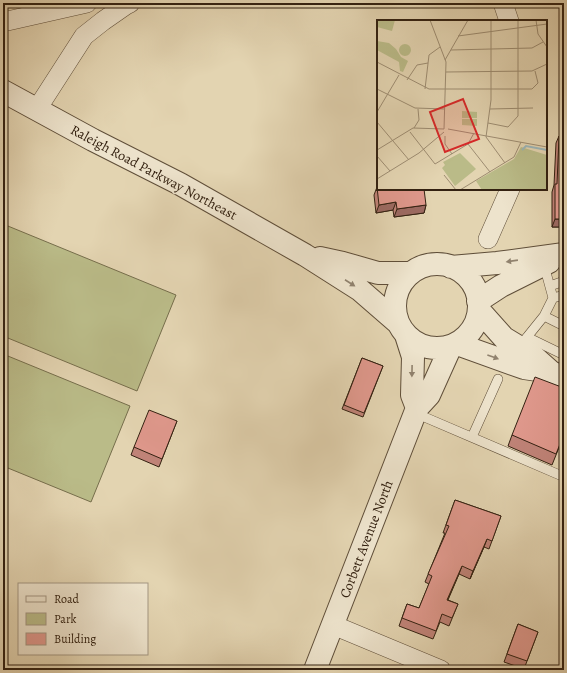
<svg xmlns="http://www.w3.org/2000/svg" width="567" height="673" font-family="Alegreya,serif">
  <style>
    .park { fill: #babb88; stroke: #766e4c }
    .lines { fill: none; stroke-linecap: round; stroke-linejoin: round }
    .service-casing { stroke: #5f4e39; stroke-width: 10 }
    .minor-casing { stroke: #5f4e39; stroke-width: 20 }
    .tertiary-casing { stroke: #5f4e39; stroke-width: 24 }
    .service { stroke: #ede3cc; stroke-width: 9 }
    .minor { stroke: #ede3cc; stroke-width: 19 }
    .tertiary { stroke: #ede3cc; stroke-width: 22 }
    .wall { fill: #c08378; stroke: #332111 }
    .shaded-wall { fill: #9c6a62; stroke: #332111 }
    .building { fill: #df988c; stroke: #332111 }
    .oneway { fill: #90826e }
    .labels { text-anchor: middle; stroke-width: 3.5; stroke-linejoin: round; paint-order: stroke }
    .street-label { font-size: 14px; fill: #332111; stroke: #ede3cc }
    .inset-river { fill: none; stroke: #9bb5b8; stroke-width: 2 }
    .inset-road { fill: none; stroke: #9d8c71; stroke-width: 1 }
    .view { fill: #d62828; fill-opacity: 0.15; stroke: #d62828; stroke-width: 2 }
    .inset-edge { fill: none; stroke: #332111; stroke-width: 2 }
  </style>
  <rect width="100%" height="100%" fill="#e3d4b1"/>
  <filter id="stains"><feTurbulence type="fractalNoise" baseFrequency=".005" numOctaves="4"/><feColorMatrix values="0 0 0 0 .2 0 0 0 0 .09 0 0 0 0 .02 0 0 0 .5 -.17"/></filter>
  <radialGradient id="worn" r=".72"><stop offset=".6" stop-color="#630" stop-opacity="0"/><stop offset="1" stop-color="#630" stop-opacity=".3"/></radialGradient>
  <path class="park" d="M 3,224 L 176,295 L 137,391 L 3,336 Z
    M 3,354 L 130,406 L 91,502 L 3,466 Z"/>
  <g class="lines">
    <g class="service-casing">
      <path id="service" d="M 550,286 L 564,281
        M 553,298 L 564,295
        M 544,316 L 564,326
        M 527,337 L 564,355
        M 519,347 L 544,316 L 553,298 L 544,265
        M 415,413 L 562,476 L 564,475
        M 472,437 L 498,379"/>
    </g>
    <g class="minor-casing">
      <path id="minor" d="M 503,3 L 509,21
        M 3,22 L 87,3
        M 37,109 L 84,36 L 103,21 L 126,5 L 130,3
        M 488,239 L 510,189
        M 333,625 L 441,670"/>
    </g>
    <g class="tertiary-casing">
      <path id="tertiary" d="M 3,91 L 93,140 L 180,184 L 305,255 L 360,290 L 398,323
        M 320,258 L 343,263 L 378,273 L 411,273
        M395 306a42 42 0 1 1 84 0a42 42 0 1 1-84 0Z
        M 451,267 L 497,263 L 564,254
        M 478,301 L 501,286 L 549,262
        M 479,310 L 504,338 L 532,355 L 550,371
        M 406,335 L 413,357 L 412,395 L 417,408
        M 457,344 L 524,368 L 551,372 L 564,378
        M 315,670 L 417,408 L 429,395 L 451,346"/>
    </g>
    <use href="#service" class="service"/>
    <use href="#minor" class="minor"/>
    <use href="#tertiary" class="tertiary"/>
  </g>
  <path class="wall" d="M 559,136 L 564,136 L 564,227 L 552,227 L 552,192 L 554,185 L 556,143 Z
    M 377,187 L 426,205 L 424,213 L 394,217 L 393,210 L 376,213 L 374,195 Z
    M 362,358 L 383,366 L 363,417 L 342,409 Z
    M 177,421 L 159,467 L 131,455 L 134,447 Z
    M 512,435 L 564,435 L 552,465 L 508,446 Z
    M 455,500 L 501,516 L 489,549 L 484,547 L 470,579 L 459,574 L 448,600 L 458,604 L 449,626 L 440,622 L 433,639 L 399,626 L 407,604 L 419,608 L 429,584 L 425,582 L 445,533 L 443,533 Z
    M 518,624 L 538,632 L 524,669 L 504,662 Z"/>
  <path class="shaded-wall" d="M 396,202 L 393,210 L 376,213 L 379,205 Z
    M 426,205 L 424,213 L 394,217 L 397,209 Z
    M 555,219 L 564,219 L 564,227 L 552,227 Z
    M 487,539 L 484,547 L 470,579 L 473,571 Z
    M 462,566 L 459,574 L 444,608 L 447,600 Z"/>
  <path class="building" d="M 559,136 L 564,136 L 564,219 L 555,219 L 555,184 L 557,184 Z
    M 377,187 L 378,187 L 378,189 L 424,189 L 426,205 L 397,209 L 396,202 L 379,205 Z
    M 362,358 L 383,366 L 364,413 L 344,405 Z
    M 535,377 L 564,388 L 564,434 L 556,454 L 512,435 Z
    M 149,410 L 177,421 L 162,459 L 134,447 Z
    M 455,500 L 501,516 L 492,541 L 487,539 L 473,571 L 462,566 L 447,600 L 458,604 L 452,618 L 442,614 L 436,631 L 402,618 L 407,604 L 419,608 L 432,576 L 428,574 L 449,526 L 446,525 Z
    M 518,624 L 538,632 L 527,661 L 507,654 Z"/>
  <defs><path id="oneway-solid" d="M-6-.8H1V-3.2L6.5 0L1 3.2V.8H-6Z"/></defs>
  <g class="oneway">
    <use href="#oneway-solid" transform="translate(512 261) rotate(172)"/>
    <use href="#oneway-solid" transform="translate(350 283) rotate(33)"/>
    <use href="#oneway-solid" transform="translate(493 357) rotate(20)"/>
    <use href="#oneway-solid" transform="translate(412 371) rotate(91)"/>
  </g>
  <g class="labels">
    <g class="street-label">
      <text transform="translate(154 172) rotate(28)" y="5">Raleigh Road Parkway Northeast</text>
      <text transform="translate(366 539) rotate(-69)" y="5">Corbett Avenue North</text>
    </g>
  </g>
  <g transform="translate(377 20)">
    <rect width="170" height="170" fill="#e3d4b1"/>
    <path d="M 0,21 L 12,23 L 19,29 L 24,37 L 31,41 L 26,52 L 23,51 L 22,42 L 0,30 Z" fill="#babb88"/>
    <path d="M 144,127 L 170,135 L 170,170 L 105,170 L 99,161 L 137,139 Z" fill="#babb88"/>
    <path d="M 0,0 L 18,0 L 15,11 L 0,7 ZM22 30a6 6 0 1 1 12 0a6 6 0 1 1-12 0ZM 85,91 L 100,92 L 100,98 L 85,98 ZM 85,99 L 100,99 L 100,106 L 85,105 ZM 83,133 L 99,149 L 78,166 L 65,148 L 68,145 L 66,142 Z" fill="#babb88"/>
    <path class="inset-river" d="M 145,130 L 149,126 L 170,130"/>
    <path class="inset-road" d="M 53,0 L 69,42 L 67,109M 114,0 L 114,80 L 109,117 L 128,143M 159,0 L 161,14 L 170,27M 81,16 L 170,4M 74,30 L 155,28 L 166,22M 68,40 L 91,0M 0,42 L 52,69 L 155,69 L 161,63 L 158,51M 69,52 L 155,51 L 170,44M 30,60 L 40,45 L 51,43M 0,69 L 38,88 L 68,89M 48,69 L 52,35 L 63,27M 113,89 L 156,88M 0,92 L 22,55M 0,102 L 32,140M 111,103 L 131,107 L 141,96 L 141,0M 37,108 L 42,100 L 41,89M 71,109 L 170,127M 33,112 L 58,144 L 91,124 L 97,113M 68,116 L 68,124 L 75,134M 91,124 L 113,152M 0,130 L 36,108 L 67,109M 0,136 L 13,151M 67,155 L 79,170M 0,159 L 42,133 L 67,112M 83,170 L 137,137 L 144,122"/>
    <path class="view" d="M 86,79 L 102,119 L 68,132 L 53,92 Z"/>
    <rect width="170" height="170" class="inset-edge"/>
  </g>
  <rect width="567" height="673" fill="none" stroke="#e3d4b1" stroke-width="16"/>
  <rect x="4" y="4" width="559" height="665" fill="none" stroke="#332111" stroke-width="2"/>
  <rect x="8" y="8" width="551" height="657" fill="none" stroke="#332111"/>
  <rect x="18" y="583" width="130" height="72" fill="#ede3cc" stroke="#a39581"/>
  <rect x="26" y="596" width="20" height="6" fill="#ede3cc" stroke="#a39581"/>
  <text x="54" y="603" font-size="12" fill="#332111">Road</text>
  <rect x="26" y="613" width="20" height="12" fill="#babb88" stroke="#a39581"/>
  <text x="54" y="623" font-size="12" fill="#332111">Park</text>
  <rect x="26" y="633" width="20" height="12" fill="#df988c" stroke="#a39581"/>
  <text x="54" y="643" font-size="12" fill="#332111">Building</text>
  <rect width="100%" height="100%" filter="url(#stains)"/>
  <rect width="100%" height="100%" fill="url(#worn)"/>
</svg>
